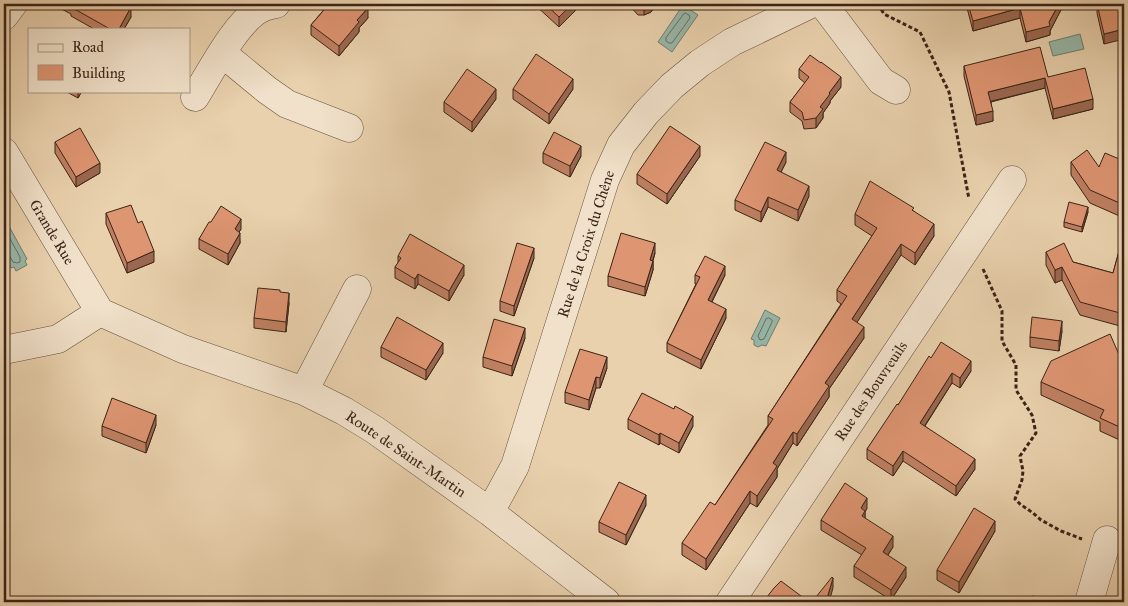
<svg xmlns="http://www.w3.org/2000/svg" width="1128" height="606" font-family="'IM FELL Great Primer',serif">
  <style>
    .water { fill: #97b7a9; stroke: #727c6f }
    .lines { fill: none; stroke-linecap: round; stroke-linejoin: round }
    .shore { stroke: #696e60; stroke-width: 1 }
    .minor-casing { stroke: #664f3d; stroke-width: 29 }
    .path { stroke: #3b2418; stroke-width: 3; stroke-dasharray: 4 2.5; stroke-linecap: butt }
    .minor { stroke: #f1e1ca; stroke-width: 28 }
    .wall { fill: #bf8062; stroke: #3b2418 }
    .shaded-wall { fill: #9b6850; stroke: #3b2418 }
    .building { fill: #de9572; stroke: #3b2418 }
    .labels { text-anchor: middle; stroke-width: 4; stroke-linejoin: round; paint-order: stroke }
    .street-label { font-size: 15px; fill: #3b2418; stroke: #f1e1ca }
  </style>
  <rect width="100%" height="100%" fill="#e9d1ad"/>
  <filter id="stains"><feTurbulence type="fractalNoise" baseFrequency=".004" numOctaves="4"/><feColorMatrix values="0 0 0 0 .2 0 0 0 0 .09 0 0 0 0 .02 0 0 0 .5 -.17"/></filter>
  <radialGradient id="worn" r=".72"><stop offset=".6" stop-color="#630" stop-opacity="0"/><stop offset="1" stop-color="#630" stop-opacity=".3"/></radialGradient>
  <path class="water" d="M 683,5 L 698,15 L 672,52 L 658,42 Z
    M 1080,34 L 1084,49 L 1053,56 L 1049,42 Z
    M 10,228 L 27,259 L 25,261 L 27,265 L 16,271 L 14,267 L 11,268 L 4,256 L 4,232 Z
    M 765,310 L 780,318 L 766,346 L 762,345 L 758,347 L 754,345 L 754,340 L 751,339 Z"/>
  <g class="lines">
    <path class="shore" d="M 685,13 L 689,15 L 690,18 L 672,43 L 669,43 L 666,41 L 666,38 Z
      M 4,236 L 9,237 L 20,257 L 20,262 L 17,263 L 13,262 L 9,255 L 4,254
      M 769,318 L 772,320 L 772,322 L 764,339 L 760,340 L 758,336 L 766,319 Z"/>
    <g class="minor-casing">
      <path id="minor" d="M 823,4 L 881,81 L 896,90
        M 4,16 L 13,4
        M 222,53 L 267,90 L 287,104 L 349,128
        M 195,97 C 210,73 236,22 260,9 C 265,6 271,5 276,4
        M 4,152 L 100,312
        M 100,312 L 183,349 L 304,391 L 344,411 L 375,430 L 490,512 L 606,602
        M 4,350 L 58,339 L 100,312
        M 304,391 L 357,289
        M 490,512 L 515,466 L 605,180 L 621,145 L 646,113 L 672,86 L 700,63 L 732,42 L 811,4
        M 730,602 L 1012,180
        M 1089,602 L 1107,540"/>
    </g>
    <path class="path" d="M 878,4 L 884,14 L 920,32 L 949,92 L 969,199
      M 983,269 L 1002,311 L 1002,341 L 1016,365 L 1016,390 L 1032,415 L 1036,433 L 1020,456 L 1023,471 L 1022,480 L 1015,499 L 1020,504 L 1033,513 L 1041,520 L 1061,531 L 1082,539"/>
    <use href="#minor" class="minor"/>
  </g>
  <path class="wall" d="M 52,4 L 125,4 L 131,17 L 124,29 L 94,29 L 71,16 L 71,14 Z
    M 327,4 L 363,4 L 368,18 L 359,28 L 359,32 L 339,56 L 311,35 L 311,25 L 327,6 Z
    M 534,4 L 582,4 L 559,27 Z
    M 628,4 L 657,4 L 651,12 L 644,15 L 638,15 Z
    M 966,4 L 1064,4 L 1050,31 L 1050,35 L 1026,42 L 1020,18 L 973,31 Z
    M 1097,4 L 1124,4 L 1104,44 L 1097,13 Z
    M 964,66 L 1048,77 L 1093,109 L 1053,119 L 1045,88 L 991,102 L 993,121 L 976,125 L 964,76 Z
    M 799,69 L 841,87 L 830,101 L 830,103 L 823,113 L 823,118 L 816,128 L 804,129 L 802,121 L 790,112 L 790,102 L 805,83 L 799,78 Z
    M 513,89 L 573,89 L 549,124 L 513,99 Z
    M 65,91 L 82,91 L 78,98 Z
    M 496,99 L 472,132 L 444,112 L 444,102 Z
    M 55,142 L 100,173 L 76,187 L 55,153 Z
    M 543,153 L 581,156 L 570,177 L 543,163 Z
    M 700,156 L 667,204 L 637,184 L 637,174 Z
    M 1124,161 L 1124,218 L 1090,203 L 1071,175 L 1071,162 L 1099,167 Z
    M 786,162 L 781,172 L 809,196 L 798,221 L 768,207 L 761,222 L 735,210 L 735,200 Z
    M 914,211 L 934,236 L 915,265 L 901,255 L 857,322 L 864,338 L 829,389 L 829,397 L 797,446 L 793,443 L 777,469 L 777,477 L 757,507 L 750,503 L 706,570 L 682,555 L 682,543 L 715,505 L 768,425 L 768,416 L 841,304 L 837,301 L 837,290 L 872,236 L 855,225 L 855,214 Z
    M 1088,212 L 1082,232 L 1064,227 L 1064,222 Z
    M 106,213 L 154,262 L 127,273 L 106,224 Z
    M 211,222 L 241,229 L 239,232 L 240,243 L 228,265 L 199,249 L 199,239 Z
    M 1124,233 L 1124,321 L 1122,320 L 1120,326 L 1080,315 L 1062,280 L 1055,283 L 1046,265 L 1046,252 L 1073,262 L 1113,273 Z
    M 655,253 L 653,261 L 653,270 L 645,296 L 608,286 L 608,276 Z
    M 398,256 L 464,275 L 449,301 L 418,284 L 415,289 L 395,278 L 395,267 L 398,263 Z
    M 534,258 L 514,316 L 500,311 L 500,301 Z
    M 695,275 L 725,275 L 712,302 L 726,318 L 701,369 L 667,352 L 667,343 L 696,284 L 695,284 Z
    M 280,292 L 289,303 L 286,332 L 254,328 L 254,318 Z
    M 1062,331 L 1059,351 L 1030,347 L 1030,337 Z
    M 525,338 L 512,376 L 483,367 L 483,357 Z
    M 381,347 L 443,353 L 426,380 L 381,357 Z
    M 931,358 L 971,371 L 960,388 L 952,383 L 925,426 L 975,469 L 956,496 L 903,461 L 893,476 L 867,459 L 867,449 Z
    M 1124,366 L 1124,442 L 1100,431 L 1100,422 L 1041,395 L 1041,382 Z
    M 607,368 L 600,388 L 596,388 L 589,410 L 565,403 L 565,392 Z
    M 674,409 L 693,426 L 679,453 L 660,443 L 659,445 L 628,429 L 628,419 Z
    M 156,425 L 146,453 L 102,436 L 102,426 Z
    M 646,505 L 626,545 L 599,532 L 599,522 Z
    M 867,508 L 865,512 L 865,518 L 893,547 L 888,555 L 906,577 L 891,600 L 854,577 L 854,566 L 862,555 L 821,530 L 821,520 Z
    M 995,531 L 959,593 L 937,580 L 937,570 Z"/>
  <path class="shaded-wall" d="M 572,4 L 582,4 L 559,27 L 559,17 Z
    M 647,4 L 657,4 L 651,12 L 644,15 L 644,5 Z
    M 1059,4 L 1064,4 L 1050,31 L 1050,35 L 1026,42 L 1026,32 L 1049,22 Z
    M 131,7 L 131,17 L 124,29 L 119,29 Z
    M 368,8 L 368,18 L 359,28 L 359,32 L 339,56 L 339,46 L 357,20 Z
    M 1020,8 L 1020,18 L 973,31 L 973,21 Z
    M 1124,29 L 1124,39 L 1104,44 L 1104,34 Z
    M 841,77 L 841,87 L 830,101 L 830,103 L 823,113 L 823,118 L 816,128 L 816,118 L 820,107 L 829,93 Z
    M 1045,78 L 1045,88 L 988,102 L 988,92 Z
    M 573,79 L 573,89 L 549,124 L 549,114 Z
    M 496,89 L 496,99 L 472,132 L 472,122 Z
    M 78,91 L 82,91 L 78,98 Z
    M 1093,99 L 1093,109 L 1053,119 L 1053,109 Z
    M 993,111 L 993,121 L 976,125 L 976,115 Z
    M 581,146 L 581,156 L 570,177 L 570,166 Z
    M 700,146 L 700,156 L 667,204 L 667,194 Z
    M 786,152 L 786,162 L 777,180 L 777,170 Z
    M 100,163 L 100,173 L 76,187 L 76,177 Z
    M 809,186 L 809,196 L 798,221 L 798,210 Z
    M 768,197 L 768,207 L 761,222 L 761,212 Z
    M 1088,207 L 1088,212 L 1082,232 L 1082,227 Z
    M 241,219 L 241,229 L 235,239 L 235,229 Z
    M 934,224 L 934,236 L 915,265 L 915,253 Z
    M 240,233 L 240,243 L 228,265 L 228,254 Z
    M 655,243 L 655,253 L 650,269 L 650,260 Z
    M 901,244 L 901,255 L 852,330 L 852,319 Z
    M 534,248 L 534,258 L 514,316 L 514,306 Z
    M 154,251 L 154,262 L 127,273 L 127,263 Z
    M 653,261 L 653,270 L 645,296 L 645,287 Z
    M 464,265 L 464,275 L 449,301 L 449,291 Z
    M 725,266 L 725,275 L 708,309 L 708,300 Z
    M 1062,267 L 1062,280 L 1055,283 L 1055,270 Z
    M 418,274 L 418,284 L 415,289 L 415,279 Z
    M 289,293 L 289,303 L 286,332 L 286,322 Z
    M 1122,307 L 1122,320 L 1120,326 L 1120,313 Z
    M 726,309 L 726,318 L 701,369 L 701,360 Z
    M 1062,321 L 1062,331 L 1059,351 L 1059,341 Z
    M 864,327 L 864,338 L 829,389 L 829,397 L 797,446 L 797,434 L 825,383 Z
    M 525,328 L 525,338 L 512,376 L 512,366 Z
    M 443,343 L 443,353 L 426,380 L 426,370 Z
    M 607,357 L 607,368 L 600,388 L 600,378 Z
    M 971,361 L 971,371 L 960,388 L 960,378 Z
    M 952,373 L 952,383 L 920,433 L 920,423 Z
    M 596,377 L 596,388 L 589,410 L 589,400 Z
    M 156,415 L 156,425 L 146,453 L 146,443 Z
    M 693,416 L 693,426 L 679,453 L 679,443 Z
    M 793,432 L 793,443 L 777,469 L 777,477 L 757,507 L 757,496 L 773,463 Z
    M 660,433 L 660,443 L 659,445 L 659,435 Z
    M 903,451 L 903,461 L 893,476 L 893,466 Z
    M 975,459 L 975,469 L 956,496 L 956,486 Z
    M 750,491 L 750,503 L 706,570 L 706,559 Z
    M 646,495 L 646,505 L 626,545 L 626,535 Z
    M 867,498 L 867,508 L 865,512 L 865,521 L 862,517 L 861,508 Z
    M 995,521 L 995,531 L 959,593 L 959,582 Z
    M 893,536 L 893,547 L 883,562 L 883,552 Z
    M 906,567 L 906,577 L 891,600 L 891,590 Z
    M 833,578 L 833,588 L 829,602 L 826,602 Z"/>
  <path class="building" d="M 69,4 L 125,4 L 131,7 L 119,29 L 110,29 L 71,7 L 72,6 Z
    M 329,4 L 363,4 L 368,8 L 357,20 L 359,22 L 339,46 L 311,25 Z
    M 545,4 L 572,4 L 559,17 Z
    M 637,4 L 647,4 L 644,5 L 638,5 Z
    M 968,4 L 1059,4 L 1049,22 L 1050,26 L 1026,32 L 1020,8 L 973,21 Z
    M 1097,4 L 1124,4 L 1124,29 L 1104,34 Z
    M 1040,47 L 1048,77 L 1085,68 L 1093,99 L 1053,109 L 1045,78 L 988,92 L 993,111 L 976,115 L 964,66 Z
    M 536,54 L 573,79 L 549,114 L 513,89 Z
    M 810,55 L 821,63 L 821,62 L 841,77 L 829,93 L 830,94 L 820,107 L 823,109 L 816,118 L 804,120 L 802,112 L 790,102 L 809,77 L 799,69 Z
    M 467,69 L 496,89 L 472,122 L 444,102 Z
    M 670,126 L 700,146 L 667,194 L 637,174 Z
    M 80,128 L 100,163 L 76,177 L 55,142 Z
    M 554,132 L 581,146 L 570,166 L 543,153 Z
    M 765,142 L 786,152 L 777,170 L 809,186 L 798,210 L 768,197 L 761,212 L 735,200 Z
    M 1087,150 L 1099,167 L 1105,153 L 1124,161 L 1124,205 L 1090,190 L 1071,162 Z
    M 870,181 L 914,208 L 912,210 L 934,224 L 915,253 L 901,244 L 852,319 L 864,327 L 825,383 L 829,386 L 797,434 L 793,432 L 773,463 L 777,466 L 757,496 L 750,491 L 706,559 L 682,543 L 710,502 L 715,505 L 773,419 L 768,416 L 847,296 L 837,290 L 877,228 L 855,214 Z
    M 1069,202 L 1088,207 L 1082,227 L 1064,222 Z
    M 131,205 L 138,223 L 142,221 L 154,251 L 127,263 L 106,213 Z
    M 221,206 L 241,219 L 235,229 L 240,233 L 228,254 L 199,239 L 209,222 L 211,222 Z
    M 621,233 L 655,243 L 650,260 L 653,261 L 645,287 L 608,276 Z
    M 1124,233 L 1124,308 L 1122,307 L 1120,313 L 1080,302 L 1062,267 L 1055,270 L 1046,252 L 1064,243 L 1073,262 L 1113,273 Z
    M 410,234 L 464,265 L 449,291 L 418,274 L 415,279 L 395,267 L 401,258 L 398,256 Z
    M 517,243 L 534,248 L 514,306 L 500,301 Z
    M 705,256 L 725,266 L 708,300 L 726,309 L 701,360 L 667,343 L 700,277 L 695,275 Z
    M 258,288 L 280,290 L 280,292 L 289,293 L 286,322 L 254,318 Z
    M 397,317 L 443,343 L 426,370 L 381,347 Z
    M 1032,317 L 1062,321 L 1059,341 L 1030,337 Z
    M 494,319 L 525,328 L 512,366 L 483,357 Z
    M 1110,334 L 1124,366 L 1124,429 L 1100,418 L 1104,410 L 1041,382 L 1051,361 Z
    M 941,342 L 971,361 L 960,378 L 952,373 L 920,423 L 975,459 L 956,486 L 903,451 L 893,466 L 867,449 L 897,404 L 898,405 L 929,356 L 931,358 Z
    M 580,349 L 607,357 L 600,378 L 596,377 L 589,400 L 565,392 Z
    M 642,393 L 674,409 L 675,406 L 693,416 L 679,443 L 660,433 L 659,435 L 628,419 Z
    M 112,398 L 156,415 L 146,443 L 102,426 Z
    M 619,482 L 646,495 L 626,535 L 599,522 Z
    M 845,483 L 867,498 L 861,508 L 865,511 L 862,516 L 893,536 L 883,552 L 906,567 L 891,590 L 854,566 L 866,548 L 821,520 Z
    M 974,508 L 995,521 L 959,582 L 937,570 Z
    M 832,577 L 833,578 L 826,602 L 812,602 Z
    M 781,581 L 809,602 L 763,602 L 774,588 Z
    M 1034,596 L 1036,602 L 1008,602 Z"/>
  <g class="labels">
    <g class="street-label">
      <text transform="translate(52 232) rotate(59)" y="5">Grande Rue</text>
      <text transform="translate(586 244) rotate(-72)" y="5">Rue de la Croix du Chêne</text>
      <text transform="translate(871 391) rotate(-56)" y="5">Rue des Bouvreuils</text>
      <text transform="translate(406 454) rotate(34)" y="5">Route de Saint-Martin</text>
    </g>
  </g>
  <rect width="1128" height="606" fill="none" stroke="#e9d1ad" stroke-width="20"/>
  <rect x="5" y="5" width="1118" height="596" fill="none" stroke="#3b2418" stroke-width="2.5"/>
  <rect x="10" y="10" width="1108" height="586" fill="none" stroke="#3b2418"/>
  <rect x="28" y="28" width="162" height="65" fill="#f1e1ca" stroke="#a89583"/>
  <rect x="38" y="44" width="25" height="8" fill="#f1e1ca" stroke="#a89583"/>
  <text x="72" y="52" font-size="15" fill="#3b2418">Road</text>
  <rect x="38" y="65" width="25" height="15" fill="#de9572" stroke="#a89583"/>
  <text x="72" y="78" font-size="15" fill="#3b2418">Building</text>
  <rect width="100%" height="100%" filter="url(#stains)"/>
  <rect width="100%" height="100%" fill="url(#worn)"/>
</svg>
